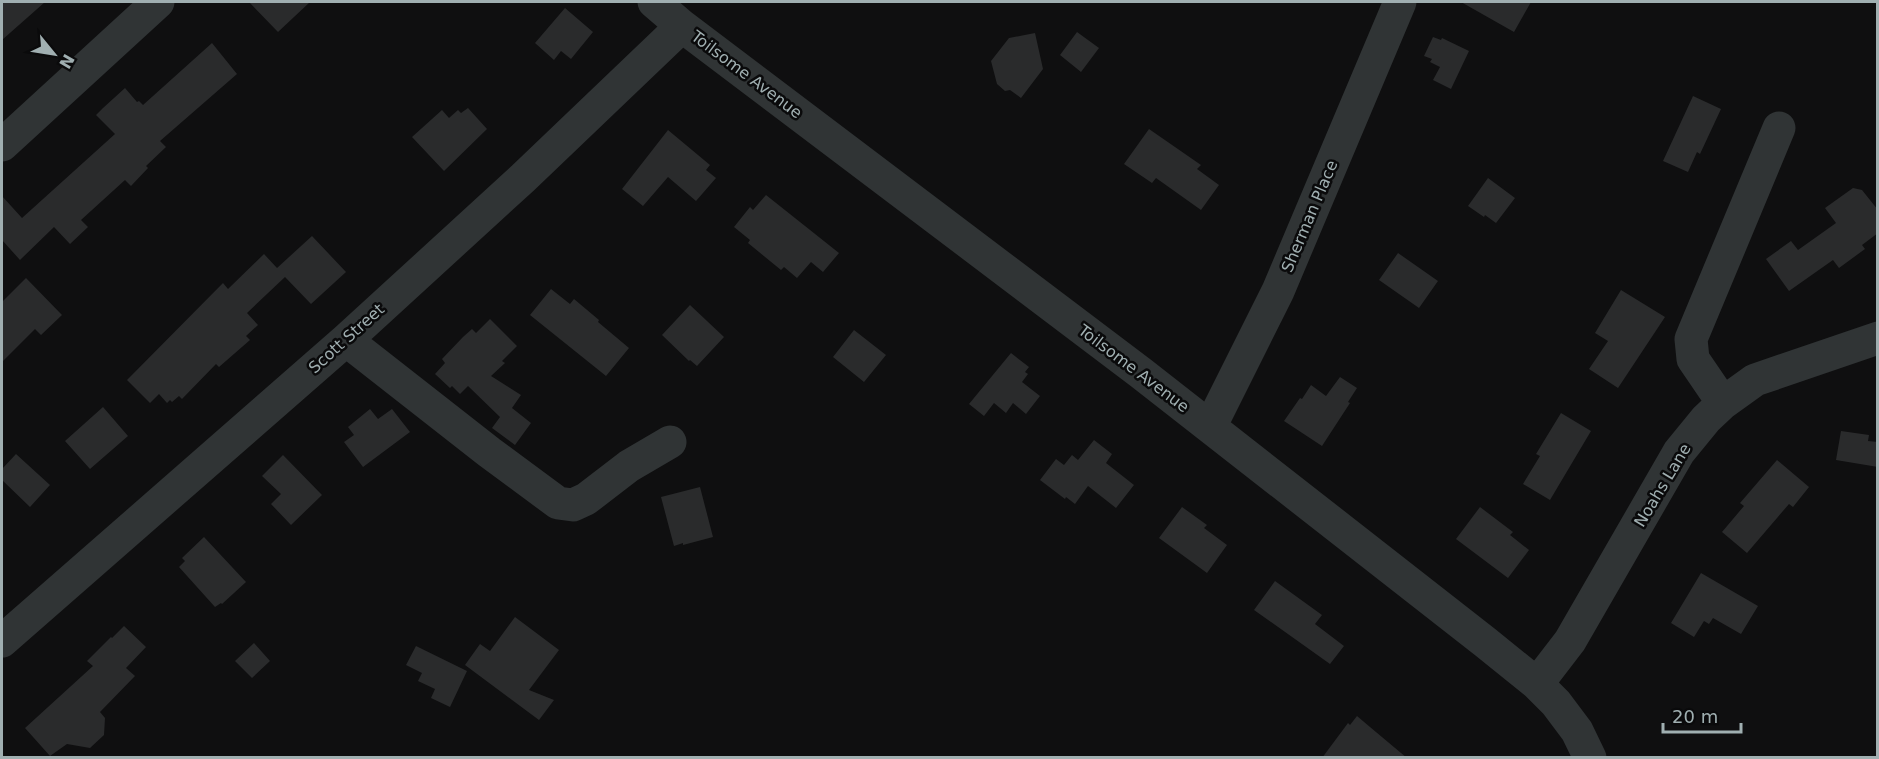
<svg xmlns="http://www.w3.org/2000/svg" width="1879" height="759" font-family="'DejaVu Sans',sans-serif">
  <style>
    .building { fill: #2a2b2c }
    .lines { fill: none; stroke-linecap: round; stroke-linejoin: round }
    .minor { stroke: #303435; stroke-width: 33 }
    .labels { text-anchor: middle; stroke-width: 5; stroke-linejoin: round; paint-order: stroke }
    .street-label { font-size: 16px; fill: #a0afb1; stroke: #0a0a0b }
  </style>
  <rect width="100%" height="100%" fill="#0f0f10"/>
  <path class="building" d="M 2,2 L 45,2 L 2,40 Z
    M 249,2 L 310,2 L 278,32 Z
    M 1461,2 L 1531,2 L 1514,32 Z
    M 565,8 L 593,32 L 571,59 L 561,51 L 554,60 L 535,43 Z
    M 1077,32 L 1099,48 L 1081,72 L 1060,55 Z
    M 1035,33 L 1043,69 L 1021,98 L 1010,90 L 1005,91 L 997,84 L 991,61 L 1009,38 Z
    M 1433,37 L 1441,40 L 1442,38 L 1469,51 L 1451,89 L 1433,80 L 1440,67 L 1430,62 L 1432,59 L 1424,56 Z
    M 212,43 L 237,74 L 160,141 L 166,147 L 146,166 L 148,168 L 131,186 L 125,180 L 81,220 L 88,227 L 70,244 L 54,227 L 20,260 L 2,240 L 2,196 L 22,218 L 115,134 L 96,115 L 103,108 L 125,88 L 137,102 L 139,101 L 143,105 Z
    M 1693,96 L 1721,109 L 1700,154 L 1697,152 L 1688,172 L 1663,161 Z
    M 468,108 L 487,129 L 444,171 L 412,137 L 442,110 L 449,118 L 458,110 L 461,113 Z
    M 1149,129 L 1201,165 L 1197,169 L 1219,185 L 1201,210 L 1156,178 L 1152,183 L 1124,164 Z
    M 668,130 L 710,165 L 706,170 L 716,178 L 696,201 L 668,177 L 643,206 L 622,189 Z
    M 1488,178 L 1515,198 L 1496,223 L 1485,215 L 1484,217 L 1468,206 Z
    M 1853,188 L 1862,190 L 1878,210 L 1878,233 L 1862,245 L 1865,249 L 1839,268 L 1833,260 L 1789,291 L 1766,259 L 1791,241 L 1798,250 L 1836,223 L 1825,208 Z
    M 766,195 L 839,253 L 823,272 L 811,262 L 797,278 L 784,267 L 781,270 L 748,243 L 750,240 L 734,227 L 750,207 L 753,210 Z
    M 312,236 L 346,272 L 311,304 L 285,277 L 247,313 L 258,325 L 246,336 L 250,340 L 219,367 L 216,364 L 182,399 L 179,396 L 172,402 L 170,400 L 167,403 L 159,394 L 150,403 L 127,380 L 223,283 L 228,289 L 264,254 L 277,268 Z
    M 1398,253 L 1438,281 L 1419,308 L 1379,280 Z
    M 26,278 L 62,315 L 41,335 L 35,329 L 2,362 L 2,302 Z
    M 551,289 L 570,304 L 574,299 L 599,320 L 598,322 L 629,348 L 606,376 L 530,315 Z
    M 1621,290 L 1665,317 L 1618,388 L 1589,369 L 1608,341 L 1595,333 Z
    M 690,305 L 724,337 L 697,366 L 690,360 L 689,361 L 662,335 Z
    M 490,319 L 517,346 L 502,361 L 505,363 L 491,376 L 521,395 L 512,408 L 531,423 L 515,445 L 492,428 L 500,417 L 468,386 L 460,394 L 452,386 L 450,388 L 435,374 L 445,363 L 442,359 L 463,337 L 472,329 L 476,333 Z
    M 854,330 L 886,355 L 864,382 L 833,357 Z
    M 1011,353 L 1029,367 L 1025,372 L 1028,374 L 1022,382 L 1040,396 L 1026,414 L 1013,403 L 1006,413 L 994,403 L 984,416 L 969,404 Z
    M 1340,377 L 1357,388 L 1348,402 L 1350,403 L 1322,446 L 1284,421 L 1300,398 L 1302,399 L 1311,385 L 1326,396 Z
    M 103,407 L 128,436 L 90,469 L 65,441 Z
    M 370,409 L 378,419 L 392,409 L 410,432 L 363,467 L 344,442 L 354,435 L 348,427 Z
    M 1561,413 L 1591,431 L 1550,500 L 1523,484 L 1540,456 L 1536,454 Z
    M 1841,431 L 1869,435 L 1868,441 L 1878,442 L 1878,467 L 1836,460 Z
    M 1094,440 L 1112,454 L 1106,463 L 1134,485 L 1116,508 L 1088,486 L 1075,504 L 1066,497 L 1065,499 L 1040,480 L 1056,459 L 1064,465 L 1072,455 L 1078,460 Z
    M 16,454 L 50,485 L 30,507 L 2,480 L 2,469 Z
    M 283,455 L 322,495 L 291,525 L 271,504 L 281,494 L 262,476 Z
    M 1777,460 L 1809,487 L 1793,507 L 1789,504 L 1747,553 L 1722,532 L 1744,506 L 1740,503 Z
    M 700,487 L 713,537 L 683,545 L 683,543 L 674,546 L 661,497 Z
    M 1182,507 L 1207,525 L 1204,528 L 1227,545 L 1207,573 L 1159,538 Z
    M 1480,507 L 1513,532 L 1510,535 L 1529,550 L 1508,578 L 1456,539 Z
    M 204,537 L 246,582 L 222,604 L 221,603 L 215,607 L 179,567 L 185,561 L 182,558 Z
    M 1701,573 L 1758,606 L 1741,634 L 1713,618 L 1709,624 L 1704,621 L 1694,637 L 1671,623 Z
    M 1275,581 L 1322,615 L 1315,624 L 1344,646 L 1330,664 L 1254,610 Z
    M 515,617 L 559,650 L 529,690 L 554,700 L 539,720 L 465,665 L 480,644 L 490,651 Z
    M 124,626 L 146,647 L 126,668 L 135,676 L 100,712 L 105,718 L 104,735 L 90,748 L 67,744 L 50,756 L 25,728 L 93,666 L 87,661 L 111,637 L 112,638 Z
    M 254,643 L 270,661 L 252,678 L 235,661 Z
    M 416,646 L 467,671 L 450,707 L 431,698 L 435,689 L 418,681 L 422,673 L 406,665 Z
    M 1357,716 L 1370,727 L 1407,758 L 1322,758 L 1348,723 L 1350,725 Z"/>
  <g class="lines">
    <path class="minor" d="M 654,2 L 682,26 L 1141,373 L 1485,642 L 1537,684 L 1556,703 L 1577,731 L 1590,758
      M 2,145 L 158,2
      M 346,340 L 489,452 L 558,503 L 573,505 L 586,499 L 629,466 L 670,442
      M 1723,403 L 1693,359 L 1691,339 L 1779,128
      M 1210,427 L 1278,291 L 1400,2
      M 2,641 L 346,340 L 523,178 L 682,26
      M 1537,684 L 1570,641 L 1679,452 L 1706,419 L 1723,403 L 1755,380 L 1878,338"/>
  </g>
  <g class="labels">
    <g class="street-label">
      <text transform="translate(747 74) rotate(37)" y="6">Toilsome Avenue</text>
      <text transform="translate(1309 216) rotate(-67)" y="6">Sherman Place</text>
      <text transform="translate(346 338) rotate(-42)" y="6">Scott Street</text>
      <text transform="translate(1134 368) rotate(37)" y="6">Toilsome Avenue</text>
      <text transform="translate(1662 485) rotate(-59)" y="6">Noahs Lane</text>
    </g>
  </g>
  <rect width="1879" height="759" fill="none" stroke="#a0afb1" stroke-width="6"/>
  <g transform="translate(54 54) rotate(120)" stroke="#0a0a0b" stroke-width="4.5" paint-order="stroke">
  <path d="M0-4.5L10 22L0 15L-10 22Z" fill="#a0afb1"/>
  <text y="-9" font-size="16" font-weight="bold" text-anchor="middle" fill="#a0afb1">N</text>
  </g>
  <path d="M1663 723v9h78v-9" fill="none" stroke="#a0afb1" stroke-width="3"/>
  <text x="1672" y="723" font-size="18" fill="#a0afb1" stroke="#0a0a0b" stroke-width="4.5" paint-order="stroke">20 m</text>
</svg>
